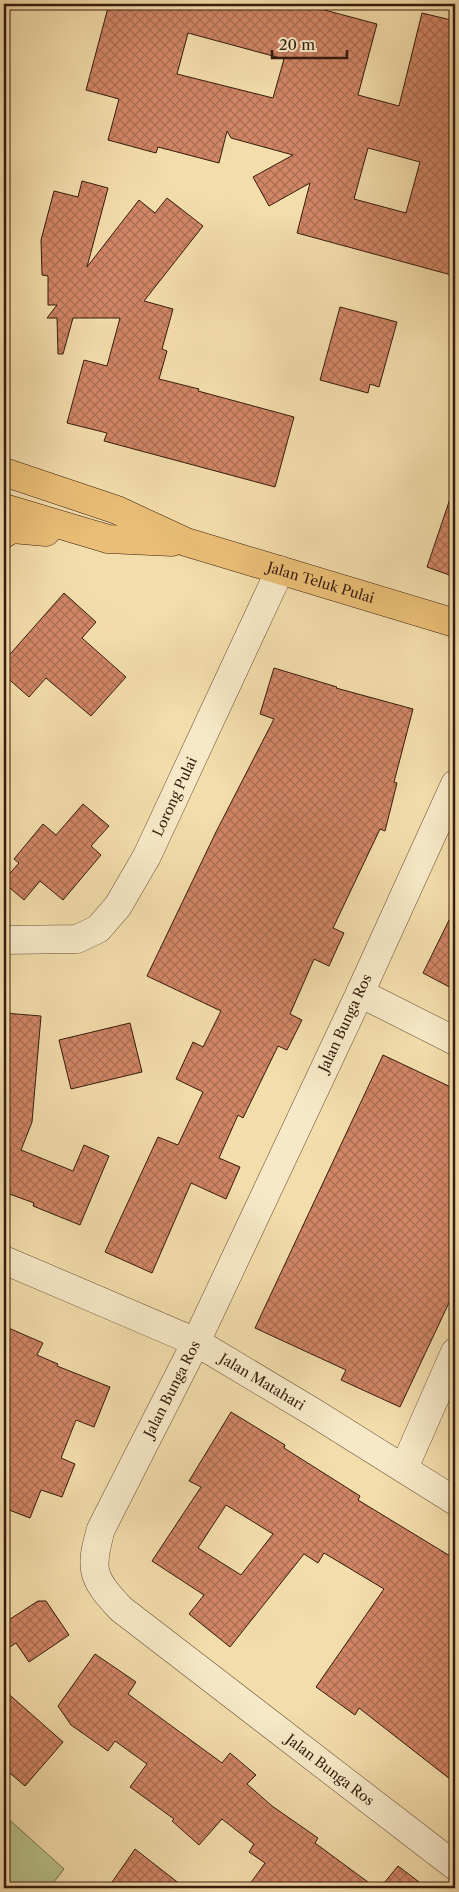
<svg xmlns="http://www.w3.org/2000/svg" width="459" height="1892" font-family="'Libre Caslon Text',serif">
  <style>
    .pitch { fill: #b9c28b; stroke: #786e4c }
    .building { fill: url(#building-cross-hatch); stroke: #361b0d; fill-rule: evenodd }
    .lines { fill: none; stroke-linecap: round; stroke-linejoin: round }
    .minor-casing { stroke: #654c34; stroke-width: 29 }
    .major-casing { stroke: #361b0d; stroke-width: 29 }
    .minor { stroke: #f7e9c8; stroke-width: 28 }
    .major { stroke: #eabe76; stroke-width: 28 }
    .labels { text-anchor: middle; stroke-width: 4; stroke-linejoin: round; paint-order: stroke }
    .street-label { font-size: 14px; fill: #361b0d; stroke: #f7e9c8 }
  </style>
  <defs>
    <pattern id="building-cross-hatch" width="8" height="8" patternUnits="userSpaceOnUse" patternTransform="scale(1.25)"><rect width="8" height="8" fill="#d18666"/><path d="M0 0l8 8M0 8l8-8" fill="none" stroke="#aa6d52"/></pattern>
  </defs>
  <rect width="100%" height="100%" fill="#f3ddab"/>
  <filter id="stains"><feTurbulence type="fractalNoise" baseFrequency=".004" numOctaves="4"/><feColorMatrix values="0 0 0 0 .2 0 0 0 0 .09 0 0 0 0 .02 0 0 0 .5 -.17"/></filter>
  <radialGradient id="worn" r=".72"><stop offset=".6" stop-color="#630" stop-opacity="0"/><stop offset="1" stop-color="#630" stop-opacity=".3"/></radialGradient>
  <path class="pitch" d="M 4,1815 L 64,1869 L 49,1888 L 4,1888 Z"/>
  <path class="building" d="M 109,4 L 302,4 L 377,24 L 358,95 L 399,106 L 422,13 L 455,21 L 455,276 L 297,233 L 310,183 L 269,206 L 253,177 L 293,155 L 231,138 L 227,131 L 219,163 L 158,147 L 156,153 L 108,140 L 119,99 L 86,90 ZM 188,33 L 284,59 L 273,98 L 177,74 ZM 368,148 L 420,162 L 406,213 L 354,199 Z
    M 82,181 L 108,188 L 87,267 L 139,200 L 155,213 L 167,198 L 203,226 L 144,301 L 173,309 L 162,349 L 167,351 L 159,379 L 199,389 L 198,391 L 294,417 L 275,487 L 104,441 L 107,433 L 67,423 L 84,360 L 107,366 L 120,318 L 73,318 L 63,354 L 58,354 L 57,318 L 47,318 L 57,305 L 48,305 L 48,276 L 42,275 L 41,240 L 54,191 L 78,197 Z
    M 340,307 L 397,322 L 379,387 L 370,384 L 368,393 L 320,380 Z
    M 452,493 L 455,494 L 455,577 L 427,567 Z
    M 64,593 L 96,622 L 82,638 L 126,677 L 91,716 L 46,678 L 29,697 L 4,675 L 4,661 Z
    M 274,668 L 337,687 L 336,688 L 413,709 L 394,782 L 397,783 L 385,831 L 380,829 L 333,928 L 344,933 L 329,966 L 314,959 L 290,1014 L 302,1020 L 287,1050 L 278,1046 L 243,1118 L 238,1115 L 219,1158 L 240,1167 L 226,1199 L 191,1183 L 152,1273 L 105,1252 L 158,1137 L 178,1145 L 203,1092 L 176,1079 L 193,1042 L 203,1047 L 221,1011 L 147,976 L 216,832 L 274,719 L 260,714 Z
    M 83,804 L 109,826 L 91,846 L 101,855 L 63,900 L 40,881 L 24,900 L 4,883 L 4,880 L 19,863 L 14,859 L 43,824 L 56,835 Z
    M 455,908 L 455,990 L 423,973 Z
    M 4,1013 L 41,1016 L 32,1122 L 21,1150 L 73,1171 L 84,1145 L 109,1156 L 80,1225 L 33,1206 L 34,1203 L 4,1192 Z
    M 130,1023 L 142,1072 L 71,1089 L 59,1040 Z
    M 383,1055 L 455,1089 L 455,1290 L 400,1407 L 341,1380 L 346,1370 L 255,1328 Z
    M 4,1326 L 43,1343 L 37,1355 L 58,1364 L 57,1366 L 110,1387 L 94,1427 L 76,1420 L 61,1458 L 75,1464 L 62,1497 L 41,1490 L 30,1518 L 4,1508 Z
    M 231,1412 L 285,1445 L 284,1448 L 360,1496 L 358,1500 L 455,1559 L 455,1783 L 359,1708 L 355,1715 L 316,1687 L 384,1589 L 324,1553 L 318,1563 L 304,1554 L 230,1647 L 189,1614 L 204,1595 L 152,1561 L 201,1487 L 189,1481 ZM 226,1505 L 273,1534 L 241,1575 L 198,1548 Z
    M 38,1601 L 46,1601 L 69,1635 L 29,1662 L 16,1643 L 4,1651 L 4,1623 Z
    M 95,1654 L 136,1682 L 128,1694 L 222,1763 L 230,1753 L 256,1775 L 247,1784 L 272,1806 L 318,1838 L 315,1843 L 376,1888 L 247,1888 L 265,1863 L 249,1852 L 254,1844 L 222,1819 L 199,1845 L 172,1821 L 174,1819 L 130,1787 L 147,1764 L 115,1741 L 108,1751 L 71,1725 L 58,1706 Z
    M 4,1690 L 63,1742 L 25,1786 L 4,1768 Z
    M 135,1849 L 185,1888 L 108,1888 Z
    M 398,1866 L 427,1888 L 380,1888 Z"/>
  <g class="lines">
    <g class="minor-casing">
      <g id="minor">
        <path id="s1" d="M 455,784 L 360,993 L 196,1342 L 101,1529 C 89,1570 92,1578 121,1609 L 455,1866"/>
        <path id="s2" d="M 4,940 L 77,939 L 98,929 L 118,906 L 147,856 L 280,570"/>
        <path d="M 360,993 L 455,1041"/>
        <path id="s3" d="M 4,1260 L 196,1342 L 313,1412 L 455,1501"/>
        <path d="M 404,1468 L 455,1352"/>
      </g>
    </g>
    <g class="major-casing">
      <g id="major">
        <path id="s4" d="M 4,472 L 117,510 L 186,542 L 455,623"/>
        <path d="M 4,508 L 108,539 L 172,542"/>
        <path d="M 4,534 L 12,529 L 46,532"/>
      </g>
    </g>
    <use href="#minor" class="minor"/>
    <use href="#major" class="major"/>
  </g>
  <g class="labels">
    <g class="street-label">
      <text dy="5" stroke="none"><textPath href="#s4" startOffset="336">Jalan Teluk Pulai</textPath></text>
      <text dy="5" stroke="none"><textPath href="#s2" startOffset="250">Lorong Pulai</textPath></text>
      <text transform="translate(345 1023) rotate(-65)" y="5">Jalan Bunga Ros</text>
      <text dy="5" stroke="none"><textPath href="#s3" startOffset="286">Jalan Matahari</textPath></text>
      <text transform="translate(172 1389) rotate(-63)" y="5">Jalan Bunga Ros</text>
      <text dy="5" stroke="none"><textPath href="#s1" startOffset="1178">Jalan Bunga Ros</textPath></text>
    </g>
  </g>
  <rect width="459" height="1892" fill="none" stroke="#f3ddab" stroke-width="20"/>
  <rect x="5" y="5" width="449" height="1882" fill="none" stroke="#361b0d" stroke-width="2.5"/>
  <rect x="10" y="10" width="439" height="1872" fill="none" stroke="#361b0d"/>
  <path d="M272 50v8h75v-8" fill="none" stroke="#361b0d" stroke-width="2.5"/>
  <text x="279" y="50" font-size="15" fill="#361b0d" stroke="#f7e9c8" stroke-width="4" paint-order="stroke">20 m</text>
  <rect width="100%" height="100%" filter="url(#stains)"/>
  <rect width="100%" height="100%" fill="url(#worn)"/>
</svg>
